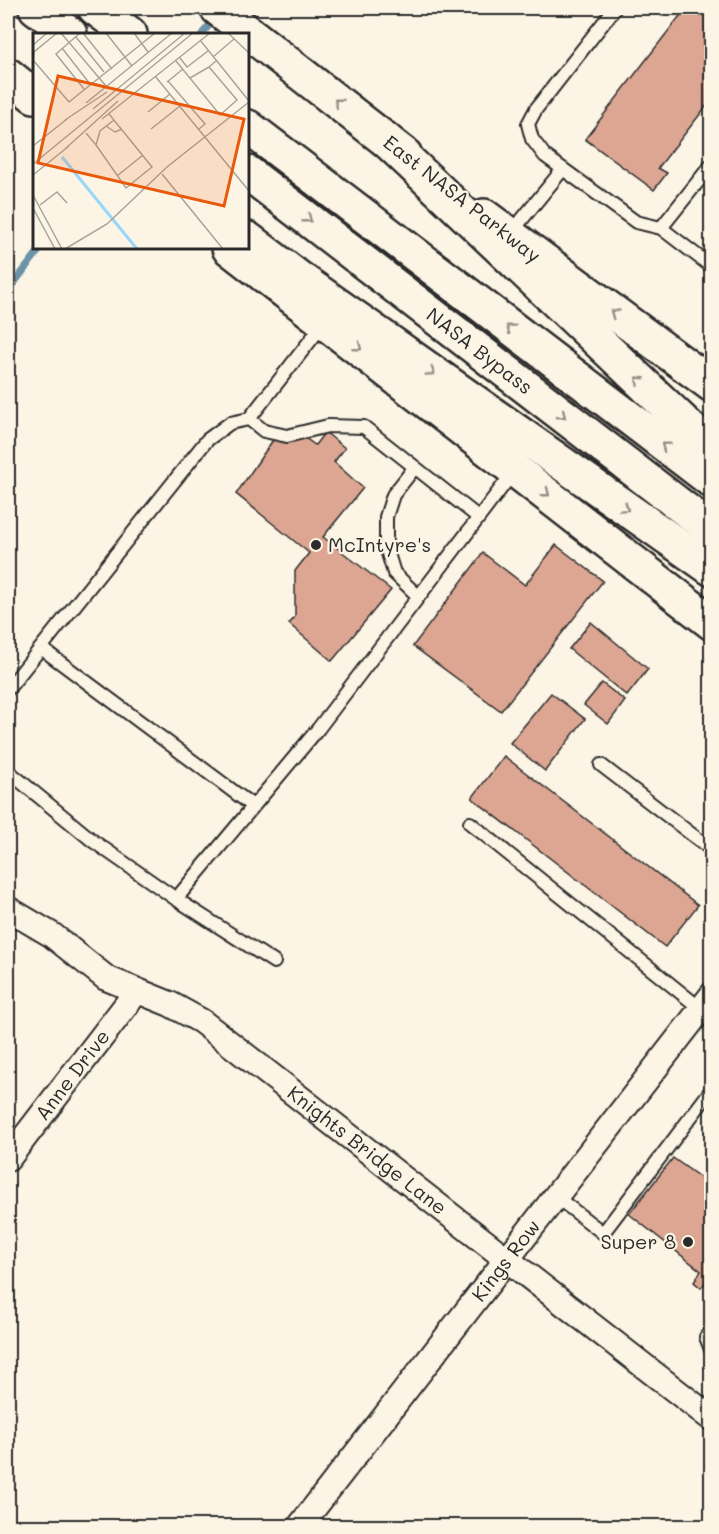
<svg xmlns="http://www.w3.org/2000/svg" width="719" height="1534" font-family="Mali,sans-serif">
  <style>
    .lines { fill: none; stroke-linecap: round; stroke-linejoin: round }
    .stream { stroke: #6c92a7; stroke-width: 7 }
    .building { fill: #dca693; stroke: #2b2b2b; stroke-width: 1.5 }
    .service-casing { stroke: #2b2b2b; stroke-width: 16 }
    .minor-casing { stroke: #2b2b2b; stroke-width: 28 }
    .primary-casing { stroke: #2b2b2b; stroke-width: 38 }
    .motorway-casing { stroke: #2b2b2b; stroke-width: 38 }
    .service { stroke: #fcf5e5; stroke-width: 12 }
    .minor { stroke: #fcf5e5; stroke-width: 24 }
    .primary { stroke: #fcf5e5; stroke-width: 33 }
    .motorway { stroke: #fcf5e5; stroke-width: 33 }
    .oneway { stroke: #949088 }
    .poi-dot { fill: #2b2b2b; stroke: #fcf5e5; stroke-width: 2 }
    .labels { text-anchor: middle; stroke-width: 4.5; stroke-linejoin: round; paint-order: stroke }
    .street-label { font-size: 20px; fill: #2b2b2b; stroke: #fcf5e5 }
    .poi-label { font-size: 20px; fill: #2b2b2b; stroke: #fcf5e5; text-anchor: start }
    .inset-river { fill: none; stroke: #98d7f9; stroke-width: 3 }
    .inset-road { fill: none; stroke: #a8a49b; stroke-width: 1.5 }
    .view { fill: #e8590c; fill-opacity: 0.15; stroke: #e8590c; stroke-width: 3 }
    .inset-edge { fill: none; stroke: #2b2b2b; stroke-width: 3 }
  </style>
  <rect width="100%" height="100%" fill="#fcf5e5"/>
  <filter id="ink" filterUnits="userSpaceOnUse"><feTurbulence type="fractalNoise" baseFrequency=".0167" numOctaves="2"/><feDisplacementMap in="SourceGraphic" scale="12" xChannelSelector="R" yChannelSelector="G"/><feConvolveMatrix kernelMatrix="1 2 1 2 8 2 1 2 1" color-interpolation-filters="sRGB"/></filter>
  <g filter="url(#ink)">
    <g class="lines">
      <path class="stream" d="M 202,34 L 216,17
        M 8,291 L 41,248"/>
    </g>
    <path class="building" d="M 686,8 L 712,8 L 712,99 L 658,168 L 667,173 L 654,190 L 585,139 Z
      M 325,432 L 345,448 L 334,462 L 363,488 L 323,537 L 391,590 L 332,661 L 289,624 L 295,617 L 295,571 L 309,553 L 236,494 L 273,440 L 298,433 L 315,445 Z
      M 556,545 L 603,581 L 501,711 L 413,646 L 483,553 L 525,585 Z
      M 591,622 L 648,669 L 627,696 L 569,649 Z
      M 602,683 L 625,701 L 608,724 L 584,705 Z
      M 551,693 L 585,719 L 545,771 L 510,743 Z
      M 504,756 L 698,905 L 665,947 L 472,798 Z
      M 673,1158 L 712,1186 L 712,1275 L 701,1288 L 694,1282 L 701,1271 L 629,1214 Z"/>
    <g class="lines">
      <g class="service-casing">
        <path id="service" d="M 615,8 L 536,109 L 528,124 L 532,139 L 545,156 L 636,222 L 661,228 L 712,267
          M 661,228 L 712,164
          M 511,233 L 563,169
          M 324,323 L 249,419 L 264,431 L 287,436 L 328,426 L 364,427 L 478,517
          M 696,371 L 712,355
          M 415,467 L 393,495 L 386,517 L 386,547 L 394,573 L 418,596
          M 41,648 L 253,806
          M 8,689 L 207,440 L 230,423 L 249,419
          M 601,765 L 712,850
          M 8,771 L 93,841 L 176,899 L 318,729 L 515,470
          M 470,823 L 701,1009
          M 176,899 L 274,962
          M 555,1196 L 603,1233 L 712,1089
          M 712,1330 L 706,1337 L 712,1352"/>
      </g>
      <g class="minor-casing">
        <g id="minor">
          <path id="s1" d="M 8,909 L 52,935 L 106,978 L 170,1004 L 201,1021 L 712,1419"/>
          <path id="s2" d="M 8,1159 L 137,991"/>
          <path id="s3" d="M 300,1526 L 712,995"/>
        </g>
      </g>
      <g class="primary-casing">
        <path id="primary" d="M 217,8 L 405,155
          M 8,75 L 34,96
          M 484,216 L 712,385
          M 229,248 L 712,623"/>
      </g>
      <g class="motorway-casing">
        <g id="motorway">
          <path d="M 36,8 L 70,34"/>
          <path d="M 95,8 L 130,34"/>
          <path d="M 248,127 L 712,481"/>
          <path d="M 384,138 L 712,449"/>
          <path id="s4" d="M 248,173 L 712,530"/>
          <path d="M 248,239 L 299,278 L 712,569"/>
        </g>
      </g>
      <use href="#service" class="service"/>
      <use href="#minor" class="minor"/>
      <use href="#primary" class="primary"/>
      <use href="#motorway" class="motorway"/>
    </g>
    <defs><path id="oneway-chevron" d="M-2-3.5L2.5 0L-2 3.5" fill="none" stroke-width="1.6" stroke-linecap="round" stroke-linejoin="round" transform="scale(1.5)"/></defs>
    <g class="oneway">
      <use href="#oneway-chevron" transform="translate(338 102) rotate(-142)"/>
      <use href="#oneway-chevron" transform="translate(308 219) rotate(38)"/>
      <use href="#oneway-chevron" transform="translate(614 313) rotate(-144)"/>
      <use href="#oneway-chevron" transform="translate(510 328) rotate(-143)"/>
      <use href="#oneway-chevron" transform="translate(358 347) rotate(38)"/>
      <use href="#oneway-chevron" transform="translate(431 372) rotate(35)"/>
      <use href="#oneway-chevron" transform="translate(639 380) rotate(-137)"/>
      <use href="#oneway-chevron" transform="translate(562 415) rotate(38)"/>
      <use href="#oneway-chevron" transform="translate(665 446) rotate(-143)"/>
      <use href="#oneway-chevron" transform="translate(546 493) rotate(38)"/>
      <use href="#oneway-chevron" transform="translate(625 508) rotate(35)"/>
    </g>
  </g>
  <g class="poi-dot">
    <circle cx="316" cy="545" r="6"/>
    <circle cx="688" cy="1242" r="6"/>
  </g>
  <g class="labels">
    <g class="street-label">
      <text transform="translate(462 199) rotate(38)" y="7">East NASA Parkway</text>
      <text dy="7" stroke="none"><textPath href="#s4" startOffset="292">NASA Bypass</textPath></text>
      <text dy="7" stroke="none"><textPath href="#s2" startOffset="106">Anne Drive</textPath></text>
      <text dy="7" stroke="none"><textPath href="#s1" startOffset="435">Knights Bridge Lane</textPath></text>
      <text dy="7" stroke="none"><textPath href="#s3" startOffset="336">Kings Row</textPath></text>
    </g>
    <g class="poi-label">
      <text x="328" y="552">McIntyre's</text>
      <text x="676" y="1249" text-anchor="end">Super 8</text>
    </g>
  </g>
  <g transform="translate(33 33)">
    <rect width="216" height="216" fill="#fcf5e5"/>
    <path class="inset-river" d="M 29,124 L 104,216"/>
    <path class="inset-road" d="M 28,0 L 73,53M 47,0 L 23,21 L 51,56M 50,0 L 79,36M 73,0 L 99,33M 101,0 L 115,19M 195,0 L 216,20M 43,4 L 71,39M 167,7 L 216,68M 0,12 L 14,0M 29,15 L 57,51M 180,24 L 201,6M 147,25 L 154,34 L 175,18M 0,26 L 1,19 L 24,0M 0,27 L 36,69 L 122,0M 143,28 L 187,82 L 204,67 L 176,34 L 183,28M 122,43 L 216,158M 157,45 L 176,34M 135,48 L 172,91 L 166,96M 134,49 L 150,36M 53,70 L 139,0M 60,76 L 152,0M 115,79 L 137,61M 69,86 L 177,0M 32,87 L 74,59M 73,93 L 82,99 L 89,96M 118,96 L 147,73M 53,100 L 63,112 L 67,98 L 81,87M 63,112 L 93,155 L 119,134 L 76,81M 0,113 L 34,86M 32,116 L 85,68M 0,131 L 160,0M 129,141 L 190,216M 0,142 L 36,113M 84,143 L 110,122M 0,162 L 29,216M 7,172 L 24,159 L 34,170M 0,175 L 22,216M 32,216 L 74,191 L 134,134 L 216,69"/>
    <path class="view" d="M 25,43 L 211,86 L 191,173 L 5,130 Z"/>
    <rect width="216" height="216" class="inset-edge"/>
  </g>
  <rect width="719" height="1534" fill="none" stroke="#fcf5e5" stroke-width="30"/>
  <rect x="15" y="15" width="689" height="1504" fill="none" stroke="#2b2b2b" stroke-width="2" filter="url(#ink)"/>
</svg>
